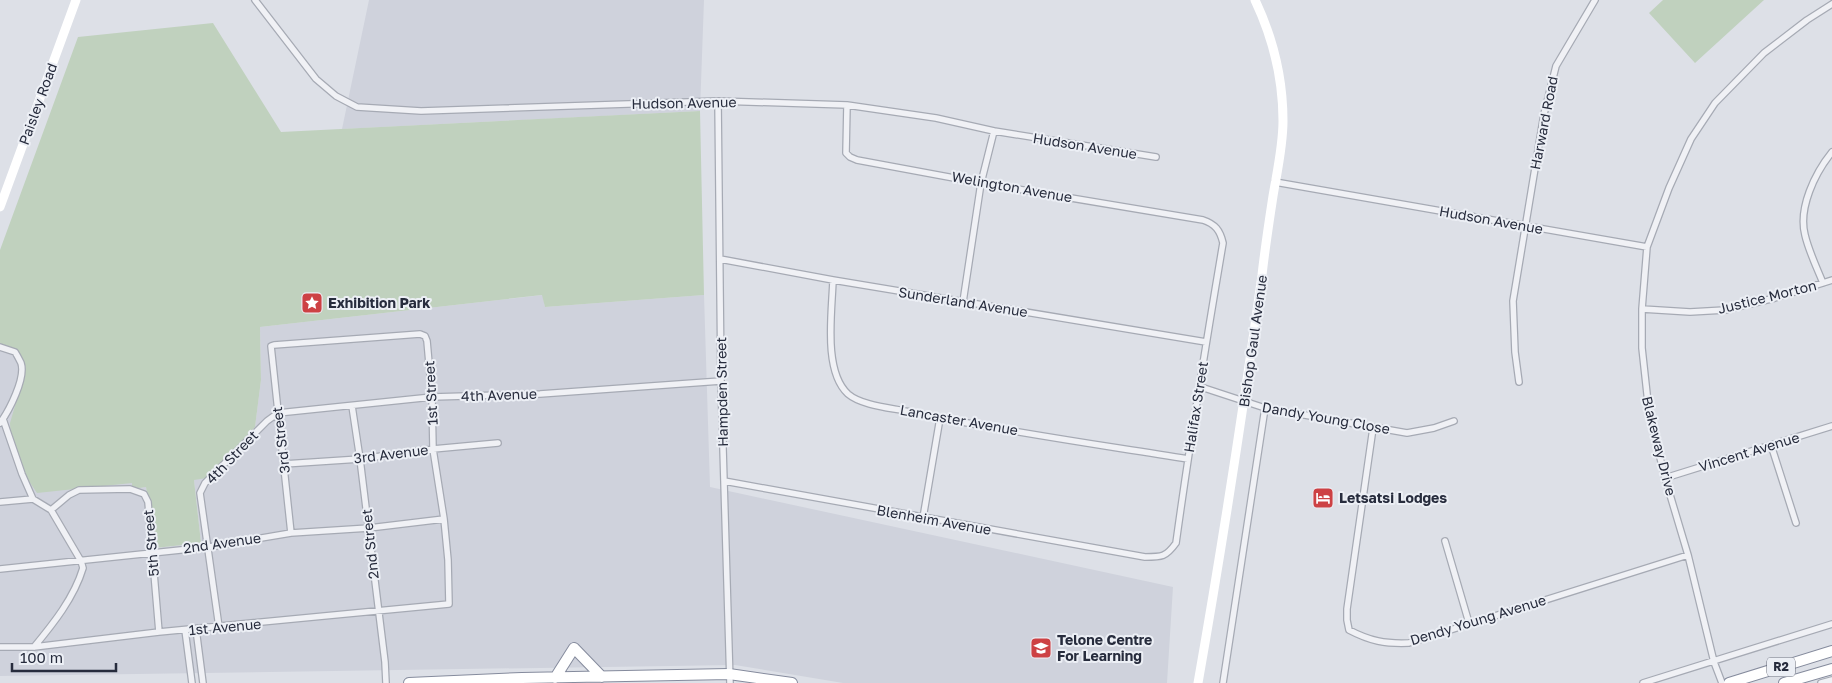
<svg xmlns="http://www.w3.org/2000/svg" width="1832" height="683" font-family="'Golos Text',sans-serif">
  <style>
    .built { fill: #cfd2dc }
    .green { fill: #c0d1be }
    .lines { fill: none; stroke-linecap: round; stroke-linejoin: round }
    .minor-casing { stroke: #a6aab4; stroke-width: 8 }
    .trunk-casing { stroke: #858b9d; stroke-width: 12 }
    .minor { stroke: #f0f1f5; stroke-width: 5.5 }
    .secondary { stroke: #fff; stroke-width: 9 }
    .trunk { stroke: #fff; stroke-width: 10 }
    .labels { text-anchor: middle; stroke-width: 4; stroke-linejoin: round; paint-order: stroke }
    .shield { fill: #eceff5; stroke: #626674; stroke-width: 1 }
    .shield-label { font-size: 12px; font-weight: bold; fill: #272c3d }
    .street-label { font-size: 14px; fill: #272c3d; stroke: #eceff5 }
    .poi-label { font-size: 14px; font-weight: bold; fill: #272c3d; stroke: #eceff5; text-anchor: start }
  </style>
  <rect width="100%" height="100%" fill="#dde0e7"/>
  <path class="built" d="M 369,0 L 704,0 L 700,111 L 342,129 Z
    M 543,295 L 545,307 L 704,295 L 710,487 L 1173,587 L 1167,683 L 843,683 L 735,665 L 0,676 L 0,345 L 17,351 L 132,483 L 132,488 L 146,487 L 155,548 L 201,543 L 194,480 L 255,427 L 261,380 L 260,327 Z"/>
  <path class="green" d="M 1663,0 L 1764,0 L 1695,63 L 1649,13 Z
    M 213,23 L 281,132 L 700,111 L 704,295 L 545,307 L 542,295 L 260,327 L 261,380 L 255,427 L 207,478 L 194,480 L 201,543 L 155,548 L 146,487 L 132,489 L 132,483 L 37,493 L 18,465 L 11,441 L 10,423 L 23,378 L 17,351 L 0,345 L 0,250 L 78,37 Z"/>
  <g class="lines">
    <g class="minor-casing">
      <path id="minor" d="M 255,0 L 316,79 L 336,96 L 357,107 L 421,111 L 718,101 L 847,105 L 936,118 L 994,131 L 1156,157
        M 718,101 L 721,381 L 730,683
        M 1275,182 L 1647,247
        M 720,259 L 833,280 L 1206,342
        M 833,280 C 832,312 823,371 848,394 C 862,406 893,408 910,412 C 1002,431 1095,444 1188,459
        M 1823,283 C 1817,268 1809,252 1805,235 C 1798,208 1815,173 1832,152
        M 963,302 L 981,183 L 994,131
        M 1642,309 L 1690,312 L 1725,310 L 1775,298 L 1832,280
        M 0,347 L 15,352 C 17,355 19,359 21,363 C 26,378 9,411 0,423
        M 1519,382 L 1515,352 L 1513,301 L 1544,114 L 1556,66 L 1595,0
        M 1201,387 L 1265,408 L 1407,433 L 1434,428 L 1454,421
        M 352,406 L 360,459 L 385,662 L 386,683
        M 3,419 L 22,474 L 33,499 L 51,510 L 81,561 L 83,568 C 74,598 53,624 34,647
        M 1373,428 L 1347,609 L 1347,620 L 1349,630 C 1370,641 1385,644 1409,643 L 1688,555
        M 1771,445 L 1796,523
        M 284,464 L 360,459 L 433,449 L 498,443
        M 1665,478 L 1832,426
        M 724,481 L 1145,557 C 1162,557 1166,557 1176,543 C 1190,442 1206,343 1223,243 C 1220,230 1215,224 1203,220 L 981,183 L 857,160 L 850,157 L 846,153 L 847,105
        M 0,502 L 33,499
        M 51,510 L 69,495 L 79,490 L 130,489 L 144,494 L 148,502 L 159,632
        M 923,518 L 940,418
        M 1445,541 L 1469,623
        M 0,569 L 209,547 L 291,533 L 369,528 L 444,519
        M 219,627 L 200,493 L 205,483 L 267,421 L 278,413 L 432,397 L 540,394 L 721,381
        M 196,629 L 203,683
        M 185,630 L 192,683
        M 0,647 L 34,647 L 159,632 L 449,604 L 448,560 L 444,519 L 433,449 L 432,397 L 427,341 L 425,336 L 420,334 L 274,345 L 271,346 L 291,533
        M 1223,683 L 1265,408
        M 1643,683 L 1832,624
        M 1722,683 L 1714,662 L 1688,555 L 1665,478 L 1649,412 L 1642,348 L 1642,309 L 1647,247 L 1669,188 L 1691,139 L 1715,103 L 1764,53 L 1807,20 L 1832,4
        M 1821,683 L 1832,680"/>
    </g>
    <g class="trunk-casing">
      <path id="trunk" d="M 555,678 L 574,648 L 602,677
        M 409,683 L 522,678 L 729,674 L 792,683
        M 1729,683 L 1832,651
        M 1784,683 L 1832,669"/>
    </g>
    <use href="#minor" class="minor"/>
    <path class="secondary" d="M 0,207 L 76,0
      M 1198,683 C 1222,547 1243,411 1262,275 C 1265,248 1269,222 1273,196 C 1277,172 1283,146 1283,121 C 1283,79 1273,38 1255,0"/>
    <use href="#trunk" class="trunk"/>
  </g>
  <defs>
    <g id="sight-square" transform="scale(1.125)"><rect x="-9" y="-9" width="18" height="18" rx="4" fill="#cd4144" stroke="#eceff5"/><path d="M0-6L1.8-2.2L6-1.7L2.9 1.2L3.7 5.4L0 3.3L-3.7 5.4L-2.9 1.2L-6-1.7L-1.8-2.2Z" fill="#fff"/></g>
    <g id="hotel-square" transform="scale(1.125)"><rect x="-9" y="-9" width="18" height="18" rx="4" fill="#cd4144" stroke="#eceff5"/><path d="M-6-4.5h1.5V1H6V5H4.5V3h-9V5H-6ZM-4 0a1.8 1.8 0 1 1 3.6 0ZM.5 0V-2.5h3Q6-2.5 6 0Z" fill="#fff"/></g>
    <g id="university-square" transform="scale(1.125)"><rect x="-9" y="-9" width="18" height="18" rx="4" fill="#cd4144" stroke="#eceff5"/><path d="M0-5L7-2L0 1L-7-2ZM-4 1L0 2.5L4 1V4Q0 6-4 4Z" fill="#fff"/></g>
  </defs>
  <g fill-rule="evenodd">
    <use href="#sight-square" x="312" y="303"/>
    <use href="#hotel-square" x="1323" y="498"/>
    <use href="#university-square" x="1041" y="648"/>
  </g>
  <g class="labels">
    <rect class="shield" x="1767" y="657.5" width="28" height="19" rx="4"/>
    <g class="shield-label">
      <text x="1781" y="671">R2</text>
    </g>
    <g class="street-label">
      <text transform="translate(684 103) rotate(-1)" y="5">Hudson Avenue</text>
      <text transform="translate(38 104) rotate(-70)" y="5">Paisley Road</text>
      <text transform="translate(1544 123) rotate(-79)" y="5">Harward Road</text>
      <text transform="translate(1085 146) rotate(9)" y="5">Hudson Avenue</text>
      <text transform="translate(1012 187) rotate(10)" y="5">Welington Avenue</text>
      <text transform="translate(1491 220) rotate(10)" y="5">Hudson Avenue</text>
      <text transform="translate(1767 297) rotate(-14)" y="5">Justice Morton</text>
      <text transform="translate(963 302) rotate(9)" y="5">Sunderland Avenue</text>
      <text transform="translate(1253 341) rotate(-82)" y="5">Bishop Gaul Avenue</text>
      <text transform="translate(722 392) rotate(-91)" y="5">Hampden Street</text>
      <text transform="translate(431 393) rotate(-93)" y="5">1st Street</text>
      <text transform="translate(499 395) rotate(-2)" y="5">4th Avenue</text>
      <text transform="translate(1196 407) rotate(-81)" y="5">Halifax Street</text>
      <text transform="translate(1326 418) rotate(10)" y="5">Dandy Young Close</text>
      <text transform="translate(959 420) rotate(10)" y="5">Lancaster Avenue</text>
      <text transform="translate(281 440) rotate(-97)" y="5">3rd Street</text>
      <text transform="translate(1659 446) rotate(76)" y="5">Blakeway Drive</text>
      <text transform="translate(1749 452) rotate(-17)" y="5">Vincent Avenue</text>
      <text transform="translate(391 454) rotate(-7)" y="5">3rd Avenue</text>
      <text transform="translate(232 457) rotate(-46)" y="5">4th Street</text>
      <text transform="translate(934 520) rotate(10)" y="5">Blenheim Avenue</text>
      <text transform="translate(151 543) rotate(-95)" y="5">5th Street</text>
      <text transform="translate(222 543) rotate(-8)" y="5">2nd Avenue</text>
      <text transform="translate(370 544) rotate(-96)" y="5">2nd Street</text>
      <text transform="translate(1478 620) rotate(-17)" y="5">Dendy Young Avenue</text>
      <text transform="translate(225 627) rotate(-5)" y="5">1st Avenue</text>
    </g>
    <g class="poi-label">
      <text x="328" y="308">Exhibition Park</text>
      <text x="1339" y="503">Letsatsi Lodges</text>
      <text x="1057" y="645">Telone Centre<tspan x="1057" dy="16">For Learning</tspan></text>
    </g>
  </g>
  <path d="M12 663v8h104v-8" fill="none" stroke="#272c3d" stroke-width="2.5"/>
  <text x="20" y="663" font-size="15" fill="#272c3d" stroke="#eceff5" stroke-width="4" paint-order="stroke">100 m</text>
</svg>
